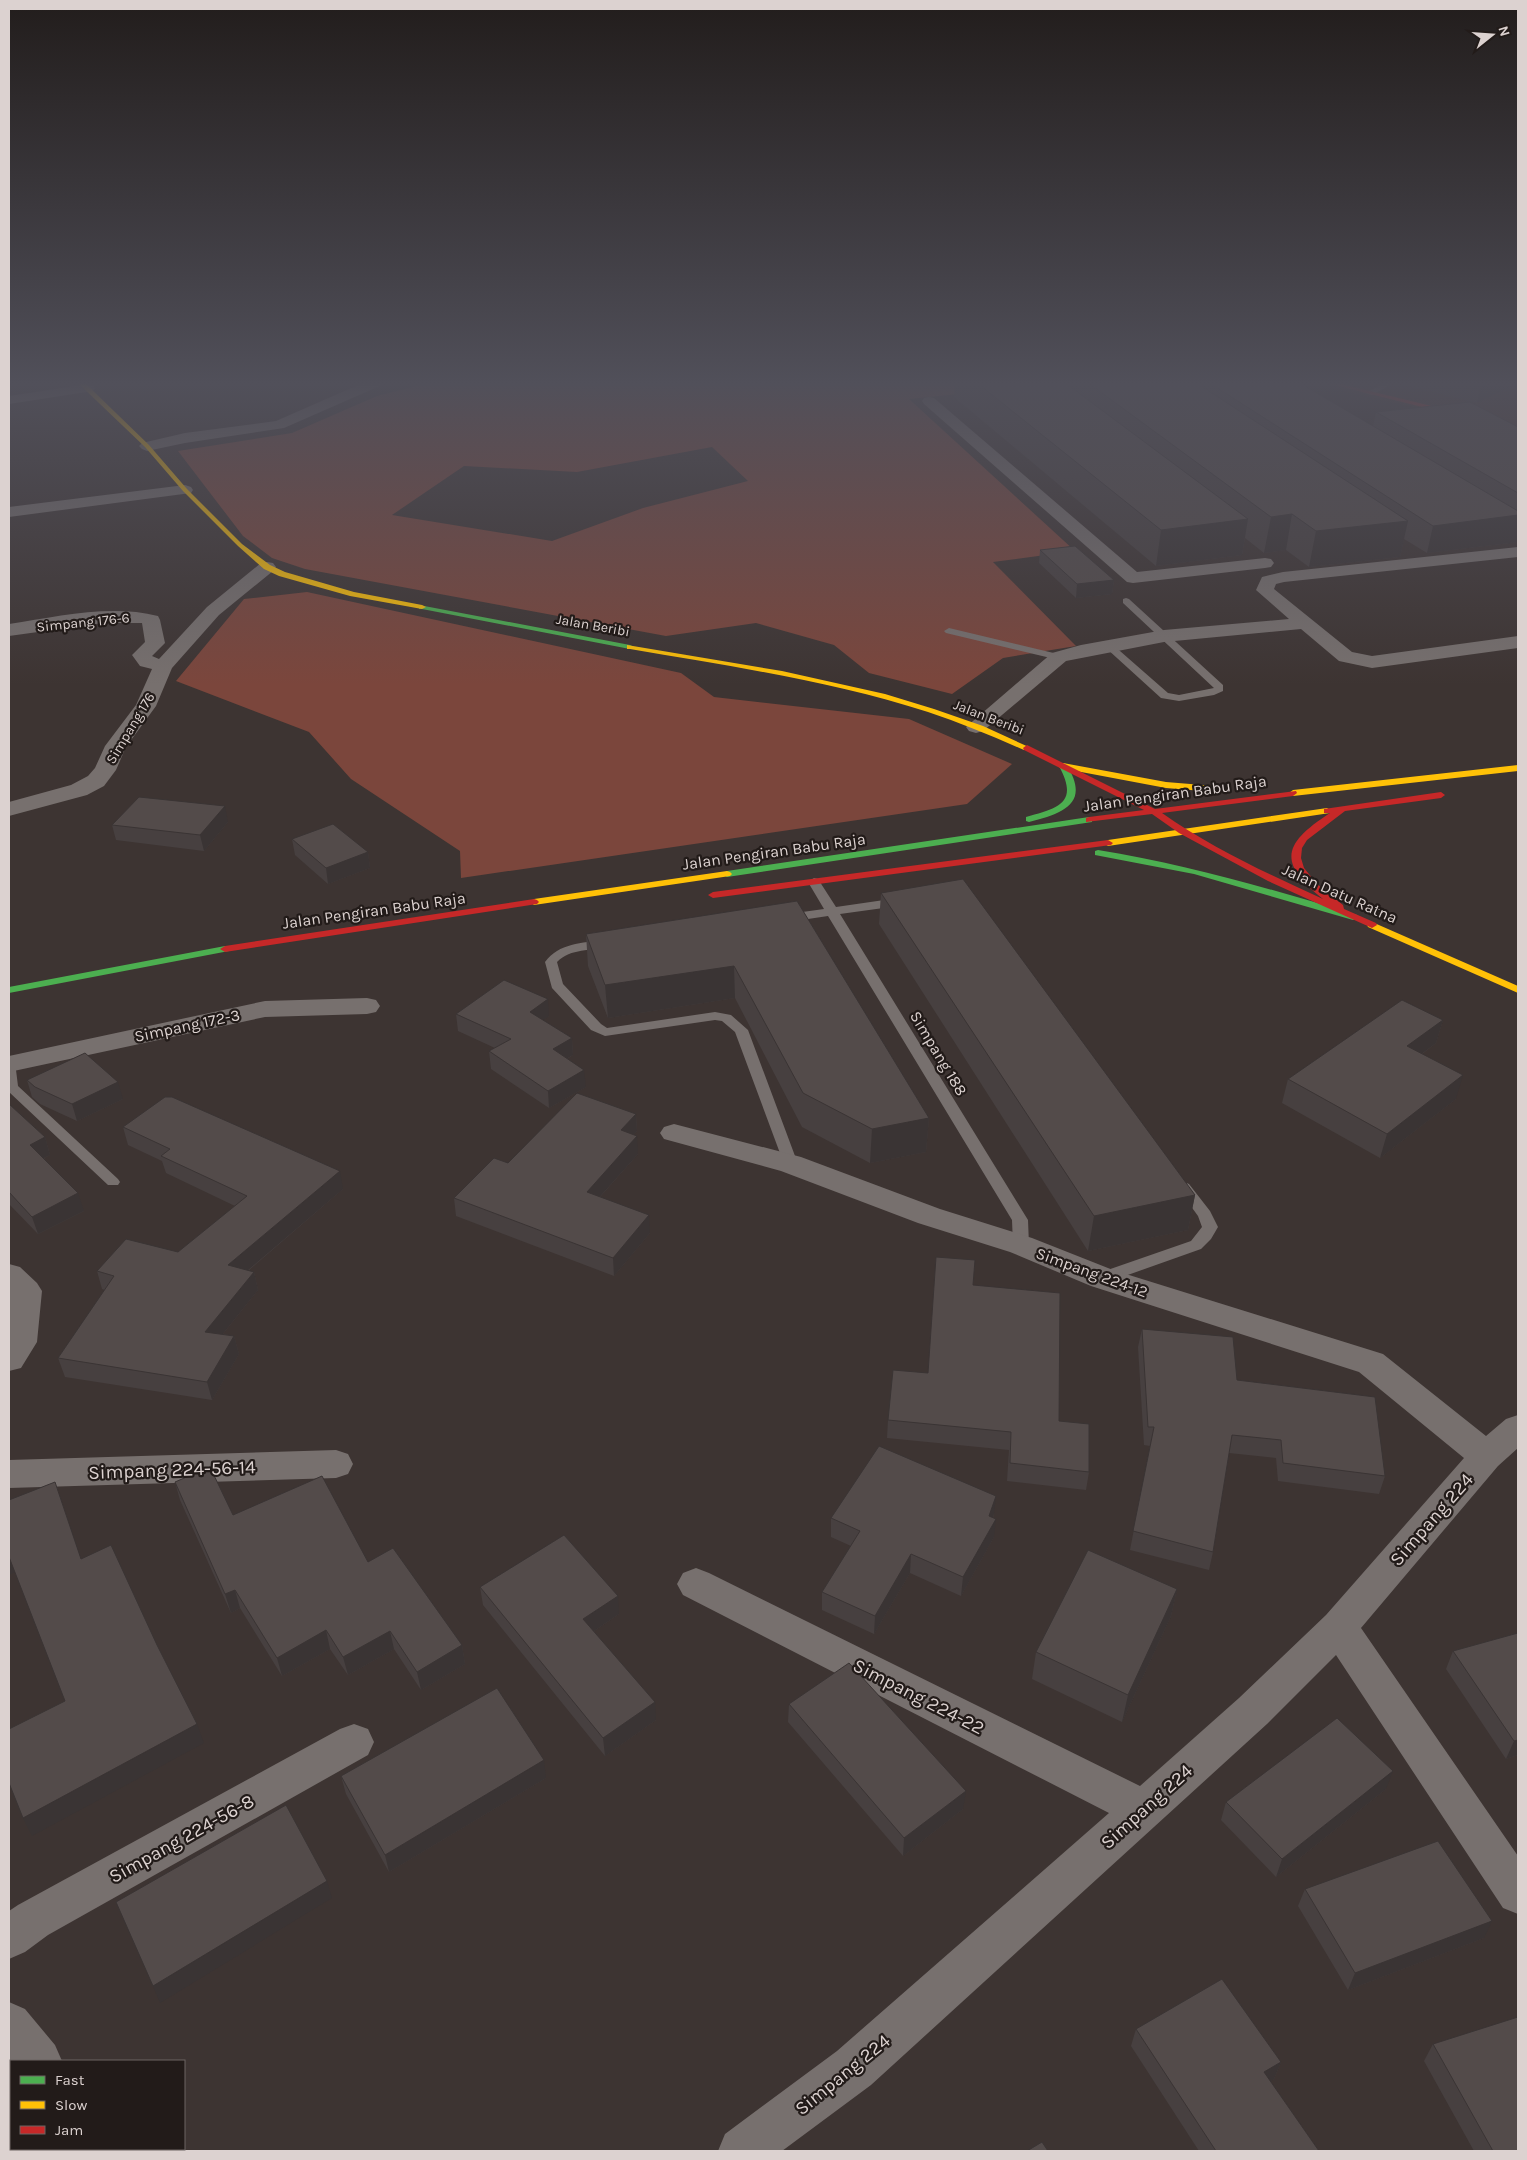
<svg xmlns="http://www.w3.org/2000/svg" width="1527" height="2160" font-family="Karla,sans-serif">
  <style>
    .built { fill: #4b3732 }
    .green { fill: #7b463c; fill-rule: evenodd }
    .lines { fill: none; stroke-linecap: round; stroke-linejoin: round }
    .lane { fill: #77706e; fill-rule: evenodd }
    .street { fill: #77706e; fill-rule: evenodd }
    .fast { fill: #4caf50; fill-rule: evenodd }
    .slow { fill: #ffc107; fill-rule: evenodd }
    .jam { fill: #c62828; fill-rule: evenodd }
    .wall { fill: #474040 }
    .shaded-wall { fill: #3a3434 }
    .building { fill: #534b4a; stroke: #3a3434 }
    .labels { text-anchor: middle; stroke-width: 4.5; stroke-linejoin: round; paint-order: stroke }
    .far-street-label { font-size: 14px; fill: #dcd2d0; stroke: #221b19 }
    .street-label { font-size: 16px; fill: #dcd2d0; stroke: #221b19 }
    .near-street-label { font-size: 19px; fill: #dcd2d0; stroke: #221b19 }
  </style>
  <rect width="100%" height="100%" fill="#3d3432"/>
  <path class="built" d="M 1304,382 L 1518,382 L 1518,433 L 1466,419 Z"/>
  <path class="green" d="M 432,382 L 1077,382 L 909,399 L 1075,551 L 993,562 L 1076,646 L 1003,658 L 952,694 L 869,673 L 834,645 L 756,623 L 666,636 L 305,569 L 272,558 L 243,536 L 178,451 L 292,433 L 377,396 ZM 712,447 L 748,481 L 643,508 L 552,541 L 392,515 L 464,466 L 577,472 Z
    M 307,592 L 681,673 L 714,697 L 909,719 L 1012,764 L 967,804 L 461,878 L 460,851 L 351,779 L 309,732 L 176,681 L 244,599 Z"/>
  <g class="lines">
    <path class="lane" d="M 1387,382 L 1396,382 L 1372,395 L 1365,393 Z
      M 1126,598 L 1129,599 L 1223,685 L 1223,691 L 1214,695 L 1179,701 L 1161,698 L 1106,648 L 1106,644 L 1112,644 L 1168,693 L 1179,695 L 1214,688 L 1123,603 L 1123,599 Z
      M 949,628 L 1062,655 L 1064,657 L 1059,660 L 946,633 L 944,631 Z
      M 814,878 L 818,879 L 836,907 L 898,898 L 904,902 L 898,906 L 840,914 L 1028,1220 L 1029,1245 L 1026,1249 L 1021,1250 L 1016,1249 L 1013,1245 L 1012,1220 L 828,916 L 788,922 L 782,918 L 788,914 L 824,909 L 808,882 Z
      M 604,940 L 608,941 L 610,944 L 608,947 C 591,951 571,948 557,962 L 563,984 L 601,1024 L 607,1028 L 715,1012 L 731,1015 L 748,1030 L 798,1164 L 796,1167 L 786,1167 L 784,1164 L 735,1032 L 722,1021 L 715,1020 L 605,1036 L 591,1030 L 552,988 L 545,962 C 559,943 582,943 604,940 Z
      M 9,1066 L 16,1070 L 18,1086 L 118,1179 L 120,1182 L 118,1185 L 108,1185 L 9,1092 Z
      M 1184,1182 L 1189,1184 L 1210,1211 L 1218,1227 L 1211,1239 L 1201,1249 L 1108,1282 L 1102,1284 L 1096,1282 L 1094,1278 L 1096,1274 L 1191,1241 L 1202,1227 L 1198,1216 L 1177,1187 L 1179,1184 Z"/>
    <path class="street" d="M 365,382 L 384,382 L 382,385 L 284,428 L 185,443 L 147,451 L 142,449 L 139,446 L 142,443 L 185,433 L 276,421 Z
      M 88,384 L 93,385 L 95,388 L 93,391 L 9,404 L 9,396 Z
      M 929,397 L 934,398 L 1137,572 L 1265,558 L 1271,559 L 1274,563 L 1271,567 L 1265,568 L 1133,583 L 1127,582 L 924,404 L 922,401 L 924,398 Z
      M 185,485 L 191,487 L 193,490 L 191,493 L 9,517 L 9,507 Z
      M 1518,547 L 1518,557 L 1284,582 L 1276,584 L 1274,589 L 1352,652 L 1372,656 L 1518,636 L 1518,648 L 1372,668 L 1339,661 L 1301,629 L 1164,642 L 1066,661 L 983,731 L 976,733 L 969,731 L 966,727 L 1052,653 L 1081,645 L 1164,630 L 1289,619 L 1256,590 L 1262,577 L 1283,572 Z
      M 267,562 L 273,563 L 276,567 L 273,571 L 219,615 L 172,668 L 156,706 L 126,747 L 116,770 L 104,786 L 87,795 L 9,816 L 9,802 L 71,785 L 88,776 L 95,768 L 105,746 L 136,705 L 152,669 L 140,666 L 132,655 L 145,642 L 142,623 L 103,623 L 9,636 L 9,624 C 57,617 109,604 158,616 L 160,620 L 165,643 L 152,656 L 159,659 L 207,607 L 261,563 Z
      M 367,998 L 376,1000 L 380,1006 L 376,1012 L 367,1014 L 265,1017 L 9,1072 L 9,1056 L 265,1001 Z
      M 674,1124 L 801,1157 L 940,1209 L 1032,1238 L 1113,1270 L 1383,1354 L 1486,1436 L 1506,1419 L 1518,1415 L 1518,1448 L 1498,1466 L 1361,1628 L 1518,1856 L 1518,1914 L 1503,1908 L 1336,1655 L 1267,1724 L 871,2085 L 782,2151 L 718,2151 L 725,2134 L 837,2051 L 1109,1813 L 683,1595 L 677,1584 L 683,1573 L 696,1568 L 709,1573 L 1140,1786 L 1239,1698 L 1326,1615 L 1464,1458 L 1359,1372 L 1091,1286 L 1010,1252 L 918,1223 L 781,1171 L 664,1139 L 660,1133 L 664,1127 Z
      M 9,1264 L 20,1267 L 37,1283 L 42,1291 L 37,1342 L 21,1368 L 9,1371 Z
      M 336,1450 L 348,1454 L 353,1464 L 348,1474 L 336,1478 L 9,1488 L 9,1460 Z
      M 354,1724 L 368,1729 L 374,1742 L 368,1755 L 48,1935 L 25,1952 L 9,1959 L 9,1911 L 18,1905 L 340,1729 Z
      M 9,2002 L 25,2009 L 55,2045 L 62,2061 L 11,2061 L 11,2064 L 9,2061 Z
      M 78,2149 L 126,2149 L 127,2151 L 79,2151 Z"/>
    <path class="fast" d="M 419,605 L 630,645 L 634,647 L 630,649 L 422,609 L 419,609 Z
      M 1063,763 L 1066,764 C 1091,803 1064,813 1029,822 L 1026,821 L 1026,817 C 1059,808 1079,803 1059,766 Z
      M 1089,817 L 1092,818 L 1092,822 L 727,877 L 722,874 L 727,871 Z
      M 1098,850 C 1186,864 1271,889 1357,915 L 1358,917 L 1353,920 L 1194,874 L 1095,855 L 1095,851 Z
      M 225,946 L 230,949 L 229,951 L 9,993 L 9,987 Z"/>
    <path class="slow" d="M 77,382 L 84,382 L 149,445 L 187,489 L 242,544 L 270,565 L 285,572 L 354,592 L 422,605 L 426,607 L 422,609 L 350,596 L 279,576 L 264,569 L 238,546 L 183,491 L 145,447 Z
      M 627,645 L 782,671 L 885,694 L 934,709 L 983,726 L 1031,748 L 1030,750 L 1024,750 C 992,736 961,723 928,712 C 831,681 730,666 630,649 L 627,649 Z
      M 1063,763 L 1166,782 L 1227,787 L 1231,790 L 1227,793 L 1166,788 L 1060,768 L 1059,766 Z
      M 1518,765 L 1518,771 L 1293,796 L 1289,793 L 1293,790 Z
      M 1327,808 L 1332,811 L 1330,813 L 1108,846 L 1103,843 L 1108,840 Z
      M 727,871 L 730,872 L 732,874 L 730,876 L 534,905 L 529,902 L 534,899 Z
      M 1372,922 L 1518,986 L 1518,993 L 1368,927 L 1367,925 Z"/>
    <path class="jam" d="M 1322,382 L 1333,382 L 1518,427 L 1518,431 Z
      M 1027,745 L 1155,809 L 1296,791 L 1297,793 L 1293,796 L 1162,813 C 1212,848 1268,874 1323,899 C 1276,862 1284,843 1330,813 L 1324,813 L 1324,809 L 1441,792 L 1445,795 L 1441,798 L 1345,811 L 1307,840 L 1302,848 L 1301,858 L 1304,868 L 1317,884 L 1343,905 L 1344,909 L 1376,923 L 1377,925 L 1372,928 L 1268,881 L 1179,833 L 1152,814 L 1086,822 L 1086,818 L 1089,817 L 1144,810 L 1024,750 L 1023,748 Z
      M 1108,840 L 1113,843 L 1111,845 L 713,898 L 708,895 L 713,892 Z
      M 534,899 L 537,900 L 539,902 L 537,904 L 225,952 L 220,949 L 225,946 Z"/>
  </g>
  <path class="wall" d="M 955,382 L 1064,382 L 1068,385 L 1068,382 L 1298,382 L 1373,426 L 1376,412 L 1518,427 L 1518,542 L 1427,553 L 1404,539 L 1400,557 L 1309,567 L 1286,550 L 1264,553 L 1245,538 L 1242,555 L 1156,566 L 954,397 Z
    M 1401,382 L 1518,382 L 1477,403 L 1401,384 Z
    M 1040,550 L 1114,580 L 1112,594 L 1076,598 L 1039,563 Z
    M 228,822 L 204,851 L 116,840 L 112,825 Z
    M 292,839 L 368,852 L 370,868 L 328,884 L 295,855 Z
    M 881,893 L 1195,1195 L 1188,1230 L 1088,1251 L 879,924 Z
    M 797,901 L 929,1118 L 926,1152 L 870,1163 L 802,1127 L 735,998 L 608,1018 L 588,966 L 586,934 Z
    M 456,1014 L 549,1016 L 543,1020 L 572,1038 L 573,1055 L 567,1059 L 586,1087 L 549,1108 L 491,1069 L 489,1051 L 495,1048 L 458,1031 Z
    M 1443,1020 L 1436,1043 L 1422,1054 L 1456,1099 L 1380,1158 L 1282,1103 L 1288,1079 Z
    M 27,1080 L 123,1099 L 77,1121 L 40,1104 L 32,1097 Z
    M 9,1104 L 45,1137 L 50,1155 L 44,1158 L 84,1211 L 38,1234 L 9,1204 Z
    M 636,1114 L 637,1131 L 633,1135 L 638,1154 L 600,1197 L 650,1233 L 614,1276 L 456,1216 L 454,1198 L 508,1163 Z
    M 123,1127 L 343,1189 L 248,1271 L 254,1272 L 258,1290 L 223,1334 L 234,1336 L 239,1354 L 212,1400 L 65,1377 L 58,1358 L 105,1290 L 102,1289 L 97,1271 L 178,1252 L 235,1206 L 166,1173 L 162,1161 L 128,1145 Z
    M 973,1285 L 1059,1421 L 1089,1472 L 1086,1490 L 1007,1481 L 1009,1450 L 887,1438 L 888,1420 L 928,1373 Z
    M 1142,1329 L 1237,1380 L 1385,1476 L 1379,1494 L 1278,1481 L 1276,1458 L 1229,1453 L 1213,1552 L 1209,1570 L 1130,1550 L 1150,1446 L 1144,1445 L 1138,1347 Z
    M 175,1482 L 233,1515 L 368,1562 L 462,1645 L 465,1664 L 421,1690 L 394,1649 L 348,1675 L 330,1649 L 282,1676 L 240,1608 L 231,1613 L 180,1500 Z
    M 994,1514 L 993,1518 L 994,1537 L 961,1596 L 910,1573 L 874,1634 L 822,1610 L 822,1592 L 851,1546 L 831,1537 L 831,1518 Z
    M 480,1587 L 619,1614 L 594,1631 L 656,1720 L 605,1756 L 483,1605 Z
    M 1177,1589 L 1171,1616 L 1122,1722 L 1032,1679 L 1036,1652 Z
    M 1518,1633 L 1518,1755 L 1506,1759 L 1446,1669 L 1453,1651 Z
    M 789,1704 L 963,1809 L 903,1856 L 788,1722 Z
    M 341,1776 L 546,1778 L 389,1872 L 346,1794 Z
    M 1386,1789 L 1276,1877 L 1221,1820 L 1226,1802 Z
    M 1305,1889 L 1484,1938 L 1348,1990 L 1298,1906 Z
    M 1136,2029 L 1281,2062 L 1274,2079 L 1270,2081 L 1319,2151 L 1199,2151 L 1131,2046 Z
    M 1433,2044 L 1518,2151 L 1474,2151 L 1424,2061 Z"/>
  <path class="shaded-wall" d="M 1490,382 L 1518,382 L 1518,383 L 1477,403 L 1480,387 Z
    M 1292,514 L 1286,550 L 1264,553 L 1271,517 Z
    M 1518,515 L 1518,542 L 1427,553 L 1433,526 Z
    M 1248,519 L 1242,555 L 1156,566 L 1161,530 Z
    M 1408,521 L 1400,557 L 1309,567 L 1316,531 Z
    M 1114,580 L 1112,594 L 1076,598 L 1077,584 Z
    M 225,806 L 228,822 L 204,851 L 200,835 Z
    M 368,852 L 370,868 L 328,884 L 326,868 Z
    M 734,966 L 735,998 L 608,1018 L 605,985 Z
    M 548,999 L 549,1016 L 532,1029 L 530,1012 Z
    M 1443,1020 L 1436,1043 L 1400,1070 L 1407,1046 Z
    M 572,1038 L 573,1055 L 554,1066 L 553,1049 Z
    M 584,1070 L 586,1087 L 549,1108 L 548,1091 Z
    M 1463,1075 L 1456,1099 L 1380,1158 L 1387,1134 Z
    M 118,1082 L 123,1099 L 77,1121 L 72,1104 Z
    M 636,1114 L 637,1131 L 622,1148 L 621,1130 Z
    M 929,1118 L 926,1152 L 870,1163 L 872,1129 Z
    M 637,1136 L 638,1154 L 588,1210 L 587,1192 Z
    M 45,1137 L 50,1155 L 36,1162 L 30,1145 Z
    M 340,1171 L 343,1189 L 233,1283 L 228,1265 Z
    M 78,1193 L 84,1211 L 38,1234 L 32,1217 Z
    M 1195,1195 L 1188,1230 L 1088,1251 L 1094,1216 Z
    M 649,1215 L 650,1233 L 614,1276 L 613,1258 Z
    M 254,1272 L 258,1290 L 210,1350 L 205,1332 Z
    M 234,1336 L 239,1354 L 212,1400 L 207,1382 Z
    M 996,1496 L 994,1514 L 987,1534 L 989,1516 Z
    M 996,1519 L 994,1537 L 961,1596 L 963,1577 Z
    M 911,1554 L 910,1573 L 874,1634 L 875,1616 Z
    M 9,1557 L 15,1572 L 9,1575 Z
    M 1177,1589 L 1171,1616 L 1122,1722 L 1128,1695 Z
    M 235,1590 L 240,1608 L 231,1613 L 225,1594 Z
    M 618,1596 L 619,1614 L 585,1637 L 583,1619 Z
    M 326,1630 L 330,1649 L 282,1676 L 277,1658 Z
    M 390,1631 L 394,1649 L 348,1675 L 343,1657 Z
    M 462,1645 L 465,1664 L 421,1690 L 417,1672 Z
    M 655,1702 L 656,1720 L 605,1756 L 603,1738 Z
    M 197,1724 L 204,1743 L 32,1836 L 23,1818 Z
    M 1518,1740 L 1518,1755 L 1506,1759 L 1514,1741 Z
    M 544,1760 L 546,1778 L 389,1872 L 385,1855 Z
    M 1393,1771 L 1386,1789 L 1276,1877 L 1282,1859 Z
    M 966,1791 L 963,1809 L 903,1856 L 904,1838 Z
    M 327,1881 L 332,1898 L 160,2003 L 153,1986 Z
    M 1492,1921 L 1484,1938 L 1348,1990 L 1355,1973 Z
    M 1281,2062 L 1274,2079 L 1258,2089 L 1264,2072 Z"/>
  <path class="building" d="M 976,382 L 1064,382 L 1248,519 L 1161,530 Z
    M 1087,382 L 1195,382 L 1408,521 L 1316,531 L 1292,514 L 1271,517 Z
    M 1208,382 L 1298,382 L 1518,511 L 1518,515 L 1433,526 Z
    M 1461,382 L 1490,382 L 1480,387 Z
    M 1470,402 L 1518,427 L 1518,493 L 1376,412 Z
    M 1075,546 L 1114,580 L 1077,584 L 1040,550 Z
    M 139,797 L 225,806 L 200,835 L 112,825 Z
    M 333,824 L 368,852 L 326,868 L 292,839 Z
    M 963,879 L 1195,1195 L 1094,1216 L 881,893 Z
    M 797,901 L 929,1118 L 872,1129 L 803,1093 L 734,966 L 605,985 L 586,934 Z
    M 504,980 L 548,999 L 530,1012 L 572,1038 L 553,1049 L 584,1070 L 548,1091 L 489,1051 L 511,1039 L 456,1014 Z
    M 1402,1000 L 1443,1020 L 1407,1046 L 1463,1075 L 1387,1134 L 1288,1079 Z
    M 85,1053 L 118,1082 L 72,1104 L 35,1087 L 27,1080 Z
    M 577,1093 L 636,1114 L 621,1130 L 637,1136 L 587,1192 L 649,1215 L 613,1258 L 454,1198 L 494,1158 L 508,1163 Z
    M 165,1097 L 172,1097 L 340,1171 L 228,1265 L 254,1272 L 205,1332 L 234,1336 L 207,1382 L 58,1358 L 114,1276 L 97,1271 L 126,1239 L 178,1252 L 247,1196 L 161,1156 L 170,1149 L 123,1127 Z
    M 9,1104 L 45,1137 L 30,1145 L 78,1193 L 32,1217 L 9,1192 Z
    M 936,1257 L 975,1260 L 973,1285 L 1060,1293 L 1059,1421 L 1089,1424 L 1089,1472 L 1010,1463 L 1011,1432 L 888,1420 L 893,1370 L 928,1373 Z
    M 1142,1329 L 1233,1337 L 1237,1380 L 1375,1397 L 1385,1476 L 1283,1463 L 1281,1440 L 1232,1435 L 1213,1552 L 1133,1531 L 1154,1427 L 1148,1427 Z
    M 879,1446 L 996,1496 L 989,1516 L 996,1519 L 963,1577 L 911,1554 L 875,1616 L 822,1592 L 860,1531 L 831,1518 Z
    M 210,1467 L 233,1515 L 322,1476 L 368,1562 L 393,1548 L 462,1645 L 417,1672 L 390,1631 L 343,1657 L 326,1630 L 277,1658 L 235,1590 L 225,1594 L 175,1482 Z
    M 55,1482 L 81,1559 L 111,1545 L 157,1645 L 197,1724 L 23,1818 L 9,1783 L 9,1729 L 65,1701 L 9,1557 L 9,1500 Z
    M 564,1535 L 618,1596 L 583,1619 L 655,1702 L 603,1738 L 480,1587 Z
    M 1088,1550 L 1177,1589 L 1128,1695 L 1036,1652 Z
    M 1518,1633 L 1518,1740 L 1514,1741 L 1453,1651 Z
    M 849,1663 L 966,1791 L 904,1838 L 789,1704 Z
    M 497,1688 L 544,1760 L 385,1855 L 341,1776 Z
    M 1337,1718 L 1393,1771 L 1282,1859 L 1226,1802 Z
    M 286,1805 L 327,1881 L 153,1986 L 116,1902 Z
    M 1438,1841 L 1492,1921 L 1355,1973 L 1305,1889 Z
    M 1222,1979 L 1281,2062 L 1264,2072 L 1319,2151 L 1216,2151 L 1136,2029 Z
    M 1518,2017 L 1518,2151 L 1493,2151 L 1433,2044 Z
    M 1042,2142 L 1048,2151 L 1027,2151 Z"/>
  <linearGradient id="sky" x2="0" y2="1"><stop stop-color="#221d1c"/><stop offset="0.56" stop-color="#51505a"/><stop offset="1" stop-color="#51505a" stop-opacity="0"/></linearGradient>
  <rect width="1527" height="685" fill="url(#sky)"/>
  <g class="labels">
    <g class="far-street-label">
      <text transform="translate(83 622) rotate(-6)" y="5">Simpang 176-6</text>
      <text transform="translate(593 625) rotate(10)" y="5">Jalan Beribi</text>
      <text transform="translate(989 717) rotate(21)" y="5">Jalan Beribi</text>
      <text transform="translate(130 728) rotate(-59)" y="5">Simpang 176</text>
    </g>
    <g class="street-label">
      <text transform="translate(1175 793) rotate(-8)" y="6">Jalan Pengiran Babu Raja</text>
      <text transform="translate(774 851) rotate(-8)" y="6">Jalan Pengiran Babu Raja</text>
      <text transform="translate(1340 893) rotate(24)" y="6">Jalan Datu Ratna</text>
      <text transform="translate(374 910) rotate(-8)" y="6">Jalan Pengiran Babu Raja</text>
      <text transform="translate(187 1025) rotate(-12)" y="6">Simpang 172-3</text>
      <text transform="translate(939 1053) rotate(59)" y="6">Simpang 188</text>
      <text transform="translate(1092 1272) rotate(20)" y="6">Simpang 224-12</text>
    </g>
    <g class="near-street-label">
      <text transform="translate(172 1469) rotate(-2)" y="7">Simpang 224-56-14</text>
      <text transform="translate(1431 1519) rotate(-49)" y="7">Simpang 224</text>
      <text transform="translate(919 1696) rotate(27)" y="7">Simpang 224-22</text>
      <text transform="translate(1146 1806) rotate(-42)" y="7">Simpang 224</text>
      <text transform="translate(181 1838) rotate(-29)" y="7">Simpang 224-56-8</text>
      <text transform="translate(842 2074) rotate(-39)" y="7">Simpang 224</text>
    </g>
  </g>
  <rect width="1527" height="2160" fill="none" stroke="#dcd2d0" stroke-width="20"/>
  <rect x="10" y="2060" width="175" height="90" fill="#221b19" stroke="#6c6462"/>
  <rect x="20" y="2076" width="25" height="8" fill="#4caf50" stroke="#6c6462"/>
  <text x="55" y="2085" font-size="15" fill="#dcd2d0">Fast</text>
  <rect x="20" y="2101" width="25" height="8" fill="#ffc107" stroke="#6c6462"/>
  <text x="55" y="2110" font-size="15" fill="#dcd2d0">Slow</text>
  <rect x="20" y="2126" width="25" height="8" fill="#c62828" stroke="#6c6462"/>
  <text x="55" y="2135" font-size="15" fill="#dcd2d0">Jam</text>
  <g transform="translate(1492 35) rotate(73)" stroke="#221b19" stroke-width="4" paint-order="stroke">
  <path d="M0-4L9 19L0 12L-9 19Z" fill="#dcd2d0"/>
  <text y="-8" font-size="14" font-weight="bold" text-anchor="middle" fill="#dcd2d0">N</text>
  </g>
</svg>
